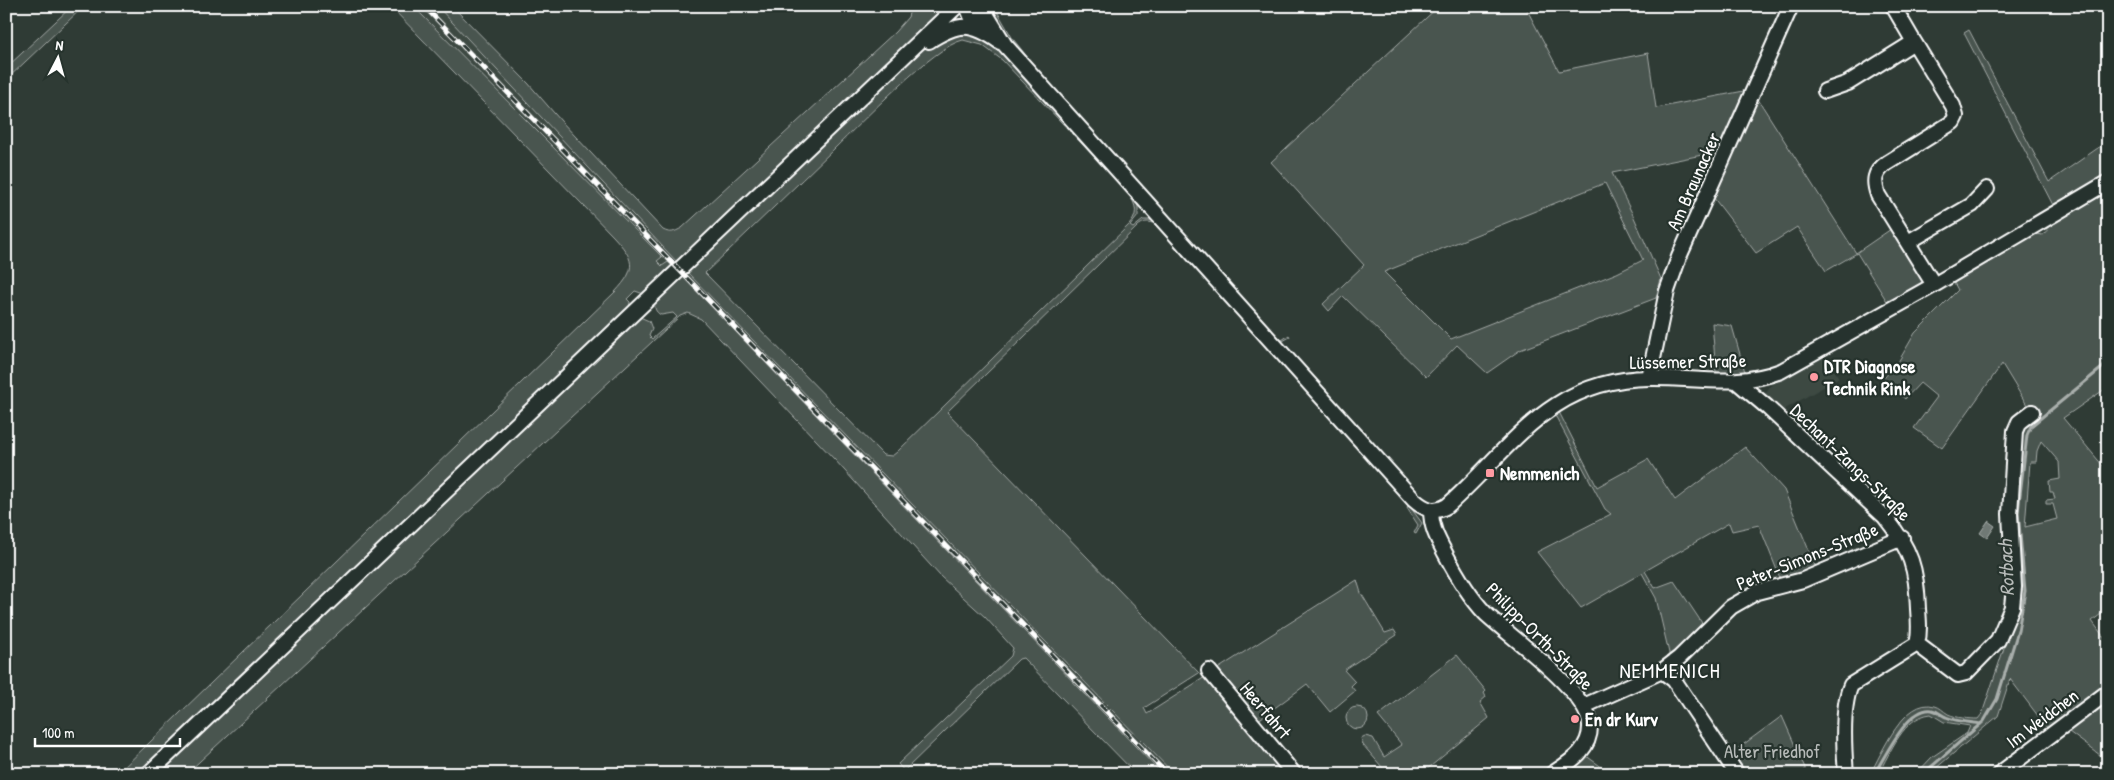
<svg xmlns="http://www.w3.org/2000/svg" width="2114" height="780" font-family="'Patrick Hand',sans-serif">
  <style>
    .built { fill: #3c4842 }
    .green { fill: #4a544f; stroke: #a4aaa7; fill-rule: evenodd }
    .water { fill: #707975; stroke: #a9afac }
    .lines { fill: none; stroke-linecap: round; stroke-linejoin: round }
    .stream { stroke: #a9afac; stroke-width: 3 }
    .minor-casing { stroke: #fff; stroke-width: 18 }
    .minor { stroke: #26332d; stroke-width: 14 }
    .rail-casing { stroke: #fff; stroke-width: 5 }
    .rail { stroke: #26332d; stroke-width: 3; stroke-dasharray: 9; stroke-linecap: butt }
    .poi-dot { fill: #ff9aa2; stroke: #26332d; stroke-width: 2 }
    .labels { text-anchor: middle; stroke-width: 4.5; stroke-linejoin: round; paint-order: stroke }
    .street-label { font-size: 19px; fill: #fff; stroke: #26332d }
    .poi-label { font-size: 19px; font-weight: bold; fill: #fff; stroke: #26332d; text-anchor: start }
    .park-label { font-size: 19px; fill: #b7bbb9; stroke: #26332d }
    .water-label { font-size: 20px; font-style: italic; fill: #b8bcba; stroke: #26332d }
    .quarter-label { font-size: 21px; letter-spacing: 1px; fill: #fff; stroke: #26332d }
  </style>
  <rect width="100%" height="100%" fill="#2f3b35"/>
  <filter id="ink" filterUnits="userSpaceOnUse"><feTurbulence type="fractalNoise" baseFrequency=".02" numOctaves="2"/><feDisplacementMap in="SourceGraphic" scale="10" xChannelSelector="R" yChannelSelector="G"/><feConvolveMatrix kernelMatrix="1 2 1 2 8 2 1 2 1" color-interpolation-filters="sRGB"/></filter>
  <g filter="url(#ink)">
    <path class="built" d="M 413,6 L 442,6 L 519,93 L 678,263 L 1174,774 L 1162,774 L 674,267 L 662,267 L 657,261 L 662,257 Z
      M 1825,355 L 1839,378 L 1780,412 L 1764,396 L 1770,386 Z"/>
    <path class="green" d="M 72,6 L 84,6 L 6,80 L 6,68 Z
      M 390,6 L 413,6 L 662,257 L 657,261 L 662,266 L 668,262 L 674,267 L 644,294 L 635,291 L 627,299 L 630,302 L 629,308 L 140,774 L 117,774 L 615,292 C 638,268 634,259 613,236 Z
      M 437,6 L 452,6 L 528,83 L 561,121 L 663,230 C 671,234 674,232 682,228 L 895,32 L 908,17 L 911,6 L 946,6 L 678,263 Z
      M 986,6 L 994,6 L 1013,39 L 1033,64 L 1279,338 L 1282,340 L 1289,335 L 1290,337 L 1281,342 L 1032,68 Z
      M 1439,6 L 1525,6 L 1559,71 L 1648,53 L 1656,108 L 1749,90 L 1722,151 L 1612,173 L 1633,215 L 1661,279 L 1656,298 L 1520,350 L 1487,373 L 1457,345 L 1426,377 L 1343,296 L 1329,311 L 1323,304 L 1364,265 L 1271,162 ZM 1605,183 L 1643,260 L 1617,273 L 1451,339 L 1384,272 Z
      M 967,30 L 996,46 L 1009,58 L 1138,201 L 1138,216 L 1130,226 L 1133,228 L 1143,220 L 1154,220 L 1402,496 L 1401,498 L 1160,229 C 1153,222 1147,219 1138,226 L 947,412 L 1199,673 L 1144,708 L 1147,714 L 1357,580 L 1361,593 L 1385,633 L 1394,630 L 1397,635 L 1344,670 L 1355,682 L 1351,686 L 1355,691 L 1330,712 L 1307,684 L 1257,721 L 1288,774 L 1174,774 L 685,270 L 912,57 L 945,35 ZM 963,40 L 982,45 L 1002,60 L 1121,185 C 1131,197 1143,210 1129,225 L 897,452 L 892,456 L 883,455 L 705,273 C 749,231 792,190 835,148 C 860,124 934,46 963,40 Z
      M 1969,30 L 2049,182 L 2108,141 L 2108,176 L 2054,207 L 1964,33 Z
      M 1756,96 L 1856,253 L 1894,227 L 1927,281 L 1888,303 L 1857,253 L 1826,271 L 1797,227 L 1756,253 L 1713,197 Z
      M 2108,191 L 2108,387 L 2063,418 L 2108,472 L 2108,614 L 2105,611 L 2092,621 L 2108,643 L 2108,761 L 2065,729 L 2054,737 L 2010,679 L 1998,716 L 1929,774 L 1916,774 L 1932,757 L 1967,733 L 1970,726 L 1944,722 L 1931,714 C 1903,717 1891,752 1878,774 L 1870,774 C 1882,753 1904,697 1935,706 C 1940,707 1943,711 1948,714 C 1957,718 1968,719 1978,719 L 1982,714 L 2009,633 L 2014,608 L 2013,420 L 2030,410 L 2002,364 L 1942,448 L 1914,428 L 1937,397 L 1920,383 L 1905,399 L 1883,379 L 1897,364 L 1915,333 L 1958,290 L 1953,281 L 2036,234 L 2042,235 L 2047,232 L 2047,228 ZM 2041,441 L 2059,462 L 2060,479 L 2049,481 L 2050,492 L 2053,492 L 2055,499 L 2046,500 L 2046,504 L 2053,504 L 2057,519 L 2025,527 L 2030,462 L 2036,462 L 2037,451 Z
      M 681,275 L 1162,774 L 1136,774 L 1023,658 L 1019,659 L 904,771 L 898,764 L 1011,656 L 1013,648 L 985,617 L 941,577 L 835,460 L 701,319 L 688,313 L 680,316 L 186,774 L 155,774 L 635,319 L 640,317 L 649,321 L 652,329 L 649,336 L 652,339 L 677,317 L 673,313 L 661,315 C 655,312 654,307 655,301 Z
      M 1712,323 L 1732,326 L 1745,372 L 1732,374 L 1716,372 Z
      M 1559,412 L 1597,487 L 1648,459 L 1675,500 L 1745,447 L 1784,490 L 1817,570 L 1782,583 L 1759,525 L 1732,531 L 1729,523 L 1645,571 L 1655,588 L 1674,581 L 1704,626 L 1669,659 L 1669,653 L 1656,598 L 1642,573 L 1581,608 L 1537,552 L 1611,514 L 1605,509 L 1556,417 L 1553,416 Z
      M 1408,504 L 1422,523 L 1416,534 L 1414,533 L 1418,525 L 1407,508 Z
      M 1457,655 L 1486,691 L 1484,693 L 1486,697 L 1480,702 L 1489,718 L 1425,771 L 1427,774 L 1388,774 L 1363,745 L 1361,738 L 1365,736 L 1373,738 L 1384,757 L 1402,745 L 1378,716 Z
      M1346 718a11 11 0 1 1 22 0a11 11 0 1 1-22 0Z
      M 1782,716 L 1805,768 L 1805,774 L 1742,774 L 1729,755 Z
      M 1585,755 L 1603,768 L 1598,774 L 1581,774 L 1576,765 Z"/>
    <path class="water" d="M 1988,521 L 1995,526 L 1987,538 L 1980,533 Z"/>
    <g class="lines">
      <path class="stream" d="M 1874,774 C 1886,756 1907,707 1932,710 C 1938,711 1941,715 1946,717 C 1957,722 1970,722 1981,724
        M 1923,774 L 1984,721 L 1997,699 L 2018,631 L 2025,591 L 2018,512 L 2027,435 L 2031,426 L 2108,363"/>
      <g class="minor-casing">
        <path id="minor" d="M 967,6 L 971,16 L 986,31
          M 981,6 L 1005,45 L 1414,500 C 1424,509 1434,514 1447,506 C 1512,448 1549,379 1649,378 C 1696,377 1736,388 1781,371 L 1934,285 L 2108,182
          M 1893,6 L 1914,42
          M 929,41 C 959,22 971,22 1000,42
          M 1825,91 L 1848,83 L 1914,42 L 1953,106 L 1956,116 L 1953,122 L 1887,163 C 1874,172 1873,181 1878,195 L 1934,285
          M 1908,242 L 1972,205 L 1987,189
          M 1649,378 L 1667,291 L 1679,257 L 1791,6
          M 1736,381 L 1767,407 L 1885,517 C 1911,549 1917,570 1918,609 C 1919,621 1920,633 1917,644
          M 1431,510 C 1431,527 1437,538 1445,553 C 1456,574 1468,595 1485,613 C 1510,637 1588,691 1590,725 C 1591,750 1570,762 1552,774
          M 1917,644 L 1958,675 L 1966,673 L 1998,640 L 2012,607 L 2014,587 L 2010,514 L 2015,431 L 2019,422 L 2032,412
          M 1209,671 L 1294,774
          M 1662,671 L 1679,658 L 1731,607 L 1757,592 L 1803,580 L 1902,538
          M 1584,706 L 1662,671 L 1674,680 L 1737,774
          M 148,774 L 957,6
          M 1846,774 C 1844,750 1841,707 1851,685 L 1917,644
          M 1999,774 L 2108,692"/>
      </g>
      <use href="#minor" class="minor"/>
      <g class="rail-casing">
        <path id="rail" d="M 424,6 L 1167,774"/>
      </g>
      <use href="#rail" class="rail"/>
    </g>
  </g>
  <g class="poi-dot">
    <circle cx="1814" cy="377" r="5"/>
    <rect x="1485" y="468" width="10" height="10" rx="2.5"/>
    <circle cx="1575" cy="719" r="5"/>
  </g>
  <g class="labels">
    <g class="street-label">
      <text transform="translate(1693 181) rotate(-66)" y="7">Am Braunacker</text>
      <text transform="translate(1688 361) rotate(-1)" y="7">Lüssemer Straße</text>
      <text transform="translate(1851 462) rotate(44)" y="7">Dechant-Zangs-Straße</text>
      <text transform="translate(1807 556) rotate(-22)" y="7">Peter-Simons-Straße</text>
      <text transform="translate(1540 636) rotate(45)" y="7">Philipp-Orth-Straße</text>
      <text transform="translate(1266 710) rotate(50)" y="7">Heerfahrt</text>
      <text transform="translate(2042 718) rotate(-37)" y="7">Im Weidchen</text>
    </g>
    <g class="poi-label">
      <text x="1824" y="373">DTR Diagnose<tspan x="1824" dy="22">Technik Rink</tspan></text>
      <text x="1500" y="480">Nemmenich</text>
      <text x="1585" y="726">En dr Kurv</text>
    </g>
    <g class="park-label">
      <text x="1772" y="758">Alter Friedhof</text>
    </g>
    <g class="water-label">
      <text transform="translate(2006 568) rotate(-92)" y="7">Rotbach</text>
    </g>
    <g class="quarter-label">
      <text x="1670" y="678">NEMMENICH</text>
    </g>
  </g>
  <rect width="2114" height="780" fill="none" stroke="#26332d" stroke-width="25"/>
  <rect x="12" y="12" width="2089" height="755" fill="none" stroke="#fff" stroke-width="2" filter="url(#ink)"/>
  <g transform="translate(58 58) rotate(6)" stroke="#26332d" stroke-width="4" paint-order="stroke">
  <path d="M0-4L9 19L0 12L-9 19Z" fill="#ffffff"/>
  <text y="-8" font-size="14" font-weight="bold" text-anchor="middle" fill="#ffffff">N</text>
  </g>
  <path d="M35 738v8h145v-8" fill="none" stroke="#ffffff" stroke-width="2.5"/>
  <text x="42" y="738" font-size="15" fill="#ffffff" stroke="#26332d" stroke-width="4" paint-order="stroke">100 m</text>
</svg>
